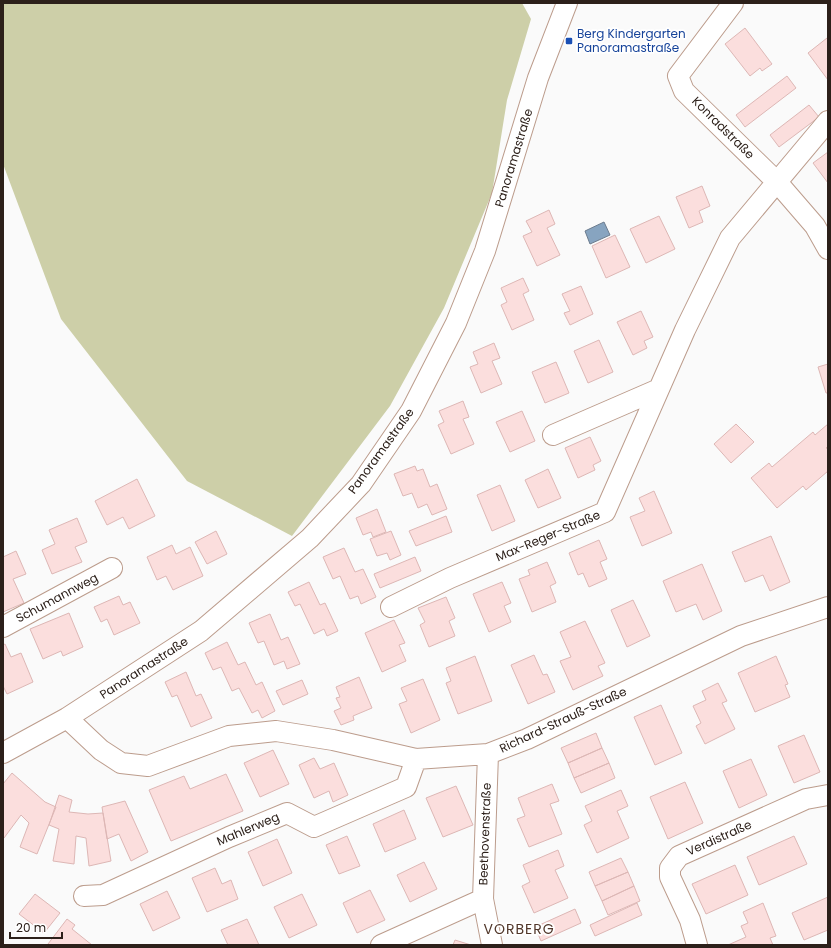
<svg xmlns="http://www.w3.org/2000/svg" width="831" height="948" font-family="Poppins,sans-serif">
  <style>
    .forest { fill: #cdcfa8 }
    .water { fill: #87a4c0; stroke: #6c7c8e }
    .building { fill: #fbdedd; stroke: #ddb7b5 }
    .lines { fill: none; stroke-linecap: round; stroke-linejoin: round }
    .minor-casing { stroke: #bc9c8c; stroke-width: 22 }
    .minor { stroke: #fff; stroke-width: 20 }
    .transit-dot { fill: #1a4fb4; stroke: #fff; stroke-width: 1.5 }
    .labels { text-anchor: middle; stroke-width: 3.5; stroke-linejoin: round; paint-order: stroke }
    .transit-label { font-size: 12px; fill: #164399; stroke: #fff; text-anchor: start }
    .street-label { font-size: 12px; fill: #2c201a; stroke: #fff }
    .quarter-label { font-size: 14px; letter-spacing: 1px; fill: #503629; stroke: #fff }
  </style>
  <rect width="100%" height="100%" fill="#fafafa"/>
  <path class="forest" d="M 3,3 L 522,3 L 531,19 L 507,100 L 492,193 L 444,308 L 390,406 L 292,536 L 187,481 L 61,319 L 3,164 Z"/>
  <path class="water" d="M 604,222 L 610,235 L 590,244 L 585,231 Z"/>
  <path class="building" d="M 745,28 L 772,64 L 762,71 L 760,68 L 750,76 L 725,44 Z
    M 827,38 L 828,40 L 828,80 L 808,53 Z
    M 787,76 L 796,88 L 745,127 L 736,115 Z
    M 809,105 L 819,117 L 779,147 L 770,135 Z
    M 828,152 L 828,183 L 813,163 Z
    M 702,186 L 710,206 L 699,211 L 703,222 L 689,228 L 676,197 Z
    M 549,210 L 555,224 L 547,228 L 560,255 L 537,266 L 523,236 L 532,232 L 526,221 Z
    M 659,216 L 675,249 L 646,263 L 630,229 Z
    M 615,235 L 630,267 L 606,278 L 592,246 Z
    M 523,278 L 529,291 L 523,294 L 534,320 L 512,330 L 501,305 L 507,302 L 501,288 Z
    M 581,286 L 593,314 L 570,325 L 564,313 L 570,311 L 562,294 Z
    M 641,311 L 653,337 L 644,341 L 647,348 L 633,355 L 617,322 Z
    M 599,340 L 613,372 L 588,383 L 574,351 Z
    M 494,343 L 500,358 L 492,361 L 502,384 L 481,393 L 470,367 L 478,364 L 473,352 Z
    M 556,362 L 569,393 L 545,403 L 532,372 Z
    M 828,364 L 828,393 L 826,393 L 818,367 Z
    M 463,401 L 469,417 L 463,419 L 474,444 L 451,454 L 438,425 L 444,422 L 439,411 Z
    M 522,411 L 535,441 L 510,452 L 496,422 Z
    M 736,424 L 754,442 L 731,463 L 714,444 Z
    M 828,424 L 828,446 L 826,448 L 828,449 L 828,471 L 806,490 L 803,486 L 777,508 L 751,478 L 769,463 L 772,467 L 813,432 L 815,435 Z
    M 590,437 L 601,461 L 593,465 L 595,470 L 578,478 L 565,448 Z
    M 415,466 L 417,471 L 423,469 L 430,487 L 437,484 L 447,509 L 432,515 L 427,504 L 418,508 L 412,493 L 403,496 L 394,474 Z
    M 548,469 L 561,498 L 538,508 L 525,480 Z
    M 137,479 L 155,516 L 129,529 L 123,517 L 107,525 L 95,501 Z
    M 500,485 L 515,521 L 492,531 L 477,495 Z
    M 654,491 L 672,533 L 642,546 L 630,517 L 645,511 L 639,498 Z
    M 377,509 L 386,532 L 373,537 L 371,532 L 363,535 L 356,518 Z
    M 446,516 L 452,532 L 416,546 L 409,531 Z
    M 77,518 L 87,542 L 75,547 L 82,562 L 52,574 L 42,550 L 55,544 L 49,530 Z
    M 216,531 L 227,554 L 207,564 L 195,542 Z
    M 391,531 L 401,555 L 390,560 L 387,553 L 377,556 L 370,539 Z
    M 771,536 L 790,582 L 770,591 L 763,575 L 745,582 L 732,552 Z
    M 599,540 L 607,559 L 600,562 L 607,579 L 589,587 L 583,573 L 578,575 L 569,553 Z
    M 172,545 L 176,554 L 190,547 L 203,576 L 173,590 L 166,576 L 157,580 L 147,557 Z
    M 344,548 L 355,572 L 363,569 L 376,597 L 361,604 L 358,596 L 350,599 L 340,576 L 333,579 L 323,557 Z
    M 16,551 L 26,574 L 13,579 L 24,603 L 3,612 L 3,557 Z
    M 415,557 L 421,571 L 380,588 L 374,574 Z
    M 547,562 L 556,583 L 550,586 L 556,602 L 532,612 L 519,579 L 530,575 L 528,570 Z
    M 702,564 L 722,611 L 703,620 L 696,604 L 676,612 L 663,581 Z
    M 309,582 L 320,605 L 325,603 L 338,631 L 327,636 L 324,629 L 314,634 L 300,604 L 295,606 L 288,592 Z
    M 502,582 L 511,603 L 504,606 L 511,622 L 489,632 L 473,594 Z
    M 119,596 L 123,605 L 130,602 L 140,623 L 114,635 L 107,619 L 101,622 L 94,607 Z
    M 446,597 L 455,618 L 449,621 L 455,636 L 429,647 L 420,625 L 425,622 L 418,608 Z
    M 633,600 L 650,636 L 627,647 L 611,610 Z
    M 69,613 L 83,647 L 63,656 L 61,651 L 43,659 L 30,629 Z
    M 270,614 L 281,640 L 288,637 L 300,664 L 287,669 L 284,661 L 274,665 L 264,641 L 258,643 L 249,623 Z
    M 394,620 L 405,643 L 399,645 L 406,661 L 382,672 L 365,633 Z
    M 585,621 L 605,663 L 598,666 L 603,676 L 573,690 L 560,661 L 571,657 L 560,632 Z
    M 227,642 L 238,665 L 245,662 L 256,685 L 262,682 L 275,711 L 262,718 L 258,710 L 252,713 L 239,688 L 232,691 L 221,667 L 213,670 L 205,653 Z
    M 5,644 L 11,657 L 21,653 L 33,682 L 7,694 L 3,686 L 3,645 Z
    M 534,655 L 543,675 L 547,674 L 555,692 L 528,704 L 511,665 Z
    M 475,656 L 492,701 L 458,714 L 446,683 L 451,681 L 446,668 Z
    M 776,656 L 788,684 L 785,685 L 790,697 L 755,712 L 738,673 Z
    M 186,672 L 196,696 L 201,694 L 212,718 L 191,727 L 177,695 L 172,697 L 165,682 Z
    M 359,677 L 372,708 L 353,716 L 354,720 L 341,725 L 334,711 L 341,708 L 336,698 L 340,697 L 336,687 Z
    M 423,679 L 440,720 L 411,733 L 399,704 L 407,701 L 401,688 Z
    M 302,680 L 308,694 L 283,705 L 276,691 Z
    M 718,683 L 727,701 L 722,703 L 735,729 L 705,744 L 696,726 L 701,723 L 693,706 L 706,700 L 702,691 Z
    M 661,705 L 682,753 L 655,765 L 634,717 Z
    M 596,733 L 602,748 L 568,763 L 561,748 Z
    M 804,735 L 820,772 L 794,783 L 778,746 Z
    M 602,748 L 609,763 L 574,778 L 568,763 Z
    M 273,750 L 289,784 L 260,797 L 244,763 Z
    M 314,758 L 320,769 L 334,763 L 348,795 L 333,802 L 329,791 L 314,798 L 299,765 Z
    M 751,759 L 767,795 L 739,808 L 723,771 Z
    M 609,763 L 615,778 L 581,793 L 574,778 Z
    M 12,773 L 45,802 L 56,807 L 37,854 L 20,847 L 29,823 L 21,815 L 4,838 L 3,837 L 3,784 Z
    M 226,774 L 243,811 L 171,841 L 149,790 L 184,776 L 190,789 Z
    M 685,782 L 703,823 L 668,839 L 650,797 Z
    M 552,784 L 559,801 L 550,804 L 562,834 L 529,847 L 517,819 L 525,816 L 518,798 Z
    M 456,786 L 473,825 L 443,837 L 426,798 Z
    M 621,790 L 628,806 L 617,811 L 629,838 L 597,853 L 584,825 L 592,821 L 585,806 Z
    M 59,795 L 72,800 L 69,812 L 88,814 L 103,813 L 111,861 L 89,866 L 86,838 L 76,836 L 74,864 L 53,861 L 59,829 L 49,825 Z
    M 125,801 L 148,852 L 131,861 L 119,834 L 107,839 L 102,807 Z
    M 404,810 L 416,839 L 385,852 L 373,824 Z
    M 347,836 L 360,866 L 339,874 L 326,845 Z
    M 794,836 L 807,864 L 759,885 L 747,857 Z
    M 277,839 L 292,873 L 263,886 L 248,852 Z
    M 558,850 L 564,866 L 555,870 L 568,898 L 534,913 L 522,886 L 530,882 L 523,865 Z
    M 621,858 L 628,872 L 595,886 L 589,872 Z
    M 424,862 L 437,889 L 410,902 L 397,875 Z
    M 735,865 L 748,895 L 706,914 L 692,884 Z
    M 215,868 L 222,884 L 231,880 L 238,899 L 207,912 L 192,878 Z
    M 628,872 L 634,886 L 602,901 L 595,886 Z
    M 634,886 L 640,901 L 608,915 L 602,901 Z
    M 370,890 L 385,920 L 357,933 L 343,903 Z
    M 167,891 L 180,918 L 153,931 L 140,904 Z
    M 35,894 L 60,913 L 44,933 L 19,914 Z
    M 302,894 L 317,925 L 289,938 L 274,907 Z
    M 828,897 L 828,930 L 804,940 L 792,913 Z
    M 637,903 L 642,915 L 595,936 L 590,925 Z
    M 763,903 L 776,936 L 770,938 L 773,945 L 728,945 L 746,937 L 741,926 L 748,923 L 743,912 Z
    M 575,909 L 581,923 L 541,941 L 535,927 Z
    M 67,919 L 75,925 L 72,929 L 92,945 L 49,945 L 48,944 Z
    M 247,919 L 259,945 L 228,945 L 221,930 Z
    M 455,940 L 471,945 L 453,945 Z"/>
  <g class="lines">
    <g class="minor-casing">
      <path id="minor" d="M 733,3 L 678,76 L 684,91 L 777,182 L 815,226 L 828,249
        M 553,435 L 659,389
        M 391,607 L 450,578 L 605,512 L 685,330 L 730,238 L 828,121
        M 3,627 L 112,568
        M 67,718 L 101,750 L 121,763 L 148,766 L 229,736 L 276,731 L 333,740 L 416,759 L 488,754 L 527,739 L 741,636 L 828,607
        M 3,753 L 67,718 L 201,631 L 310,538 L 361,484 L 411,411 L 456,323 L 485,251 L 538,78 L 567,3
        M 84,896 L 103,895 L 229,837 L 287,813 L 314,827 L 406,787 L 416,759
        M 483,899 L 492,945
        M 381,945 L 483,899 L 488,754
        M 697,945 L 690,920 L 670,877 L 670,868 L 679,856 L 806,799 L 828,795"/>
    </g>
    <use href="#minor" class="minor"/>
  </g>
  <rect class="transit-dot" x="565" y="37" width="8" height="8" rx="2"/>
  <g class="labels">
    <g class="transit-label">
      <text x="577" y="38">Berg Kindergarten<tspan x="577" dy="14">Panoramastraße</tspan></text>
    </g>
    <g class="street-label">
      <text transform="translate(723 128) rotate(45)" y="4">Konradstraße</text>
      <text transform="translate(514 158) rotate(-73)" y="4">Panoramastraße</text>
      <text transform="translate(381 451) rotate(-54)" y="4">Panoramastraße</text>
      <text transform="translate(548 536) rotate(-23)" y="4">Max-Reger-Straße</text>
      <text transform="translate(57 598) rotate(-28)" y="4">Schumannweg</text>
      <text transform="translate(144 668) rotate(-33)" y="4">Panoramastraße</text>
      <text transform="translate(563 720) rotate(-25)" y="4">Richard-Strauß-Straße</text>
      <text transform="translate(248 829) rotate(-23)" y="4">Mahlerweg</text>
      <text transform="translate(485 834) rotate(-88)" y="4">Beethovenstraße</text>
      <text transform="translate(719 838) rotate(-24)" y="4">Verdistraße</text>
    </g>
    <g class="quarter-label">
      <text x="519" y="934">VORBERG</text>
    </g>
  </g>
  <rect width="831" height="948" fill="none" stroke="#2c201a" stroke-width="8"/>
  <path d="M10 932v6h52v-6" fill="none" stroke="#2c201a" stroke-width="2"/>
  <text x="16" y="932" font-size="12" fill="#2c201a" stroke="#ffffff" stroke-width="3" paint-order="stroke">20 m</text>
</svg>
